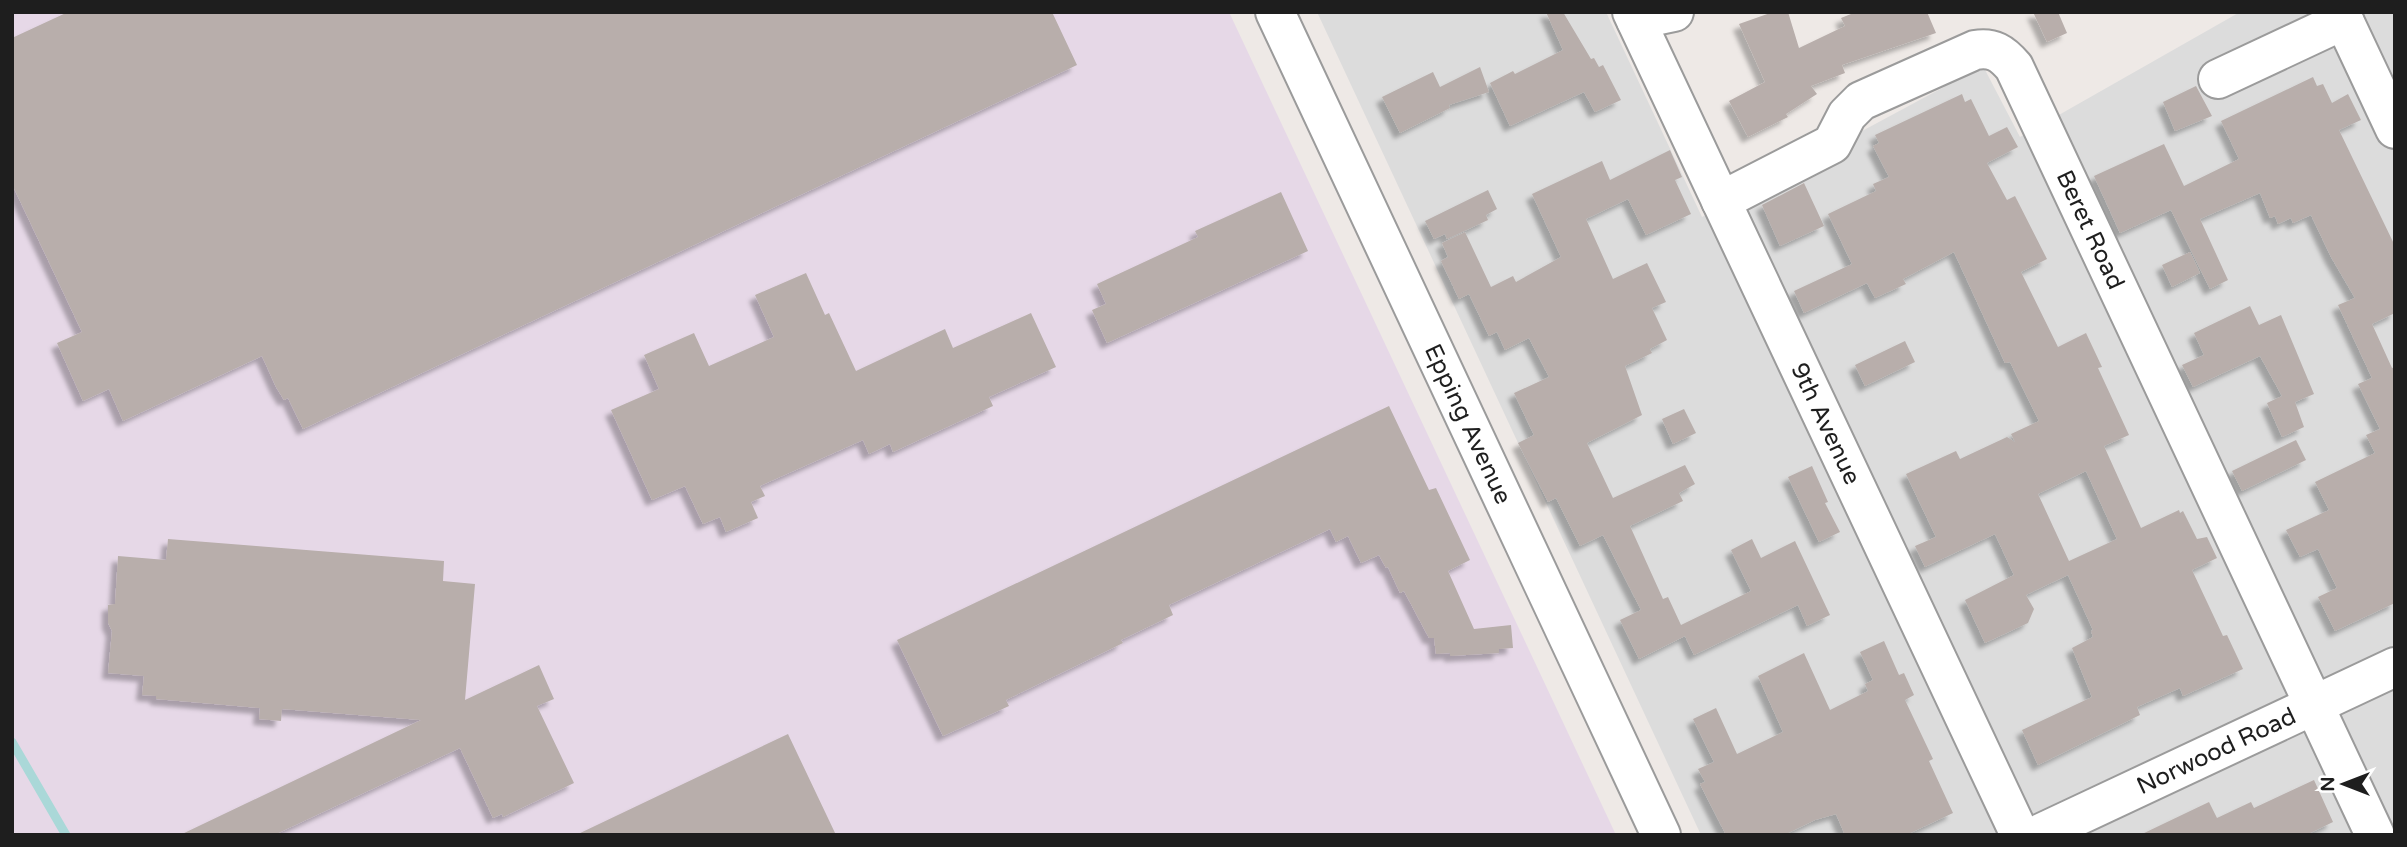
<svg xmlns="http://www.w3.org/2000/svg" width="2407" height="847" font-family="'Varela Round',sans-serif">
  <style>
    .residential { fill: #dcdcdc }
    .industrial { fill: #e6d8e7 }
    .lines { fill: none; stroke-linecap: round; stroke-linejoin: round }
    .stream { stroke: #aad8d8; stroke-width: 9 }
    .building { fill: #b8aeab; fill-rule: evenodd; filter: url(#shadow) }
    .minor-casing { stroke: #9b9b9b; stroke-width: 42 }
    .minor { stroke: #fff; stroke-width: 38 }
    .labels { text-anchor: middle; stroke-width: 5; stroke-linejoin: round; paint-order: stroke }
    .street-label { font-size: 24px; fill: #1e1e1e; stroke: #fff }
  </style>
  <defs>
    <filter id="shadow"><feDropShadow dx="-6" dy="6" stdDeviation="2" flood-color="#0004"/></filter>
  </defs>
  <rect width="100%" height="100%" fill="#eee9e6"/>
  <path class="residential" d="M 1317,12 L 1606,12 L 1702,217 L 1983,66 L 2020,137 L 2240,12 L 2395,12 L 2395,835 L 1701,835 Z"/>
  <path class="industrial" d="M 12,12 L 1229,12 L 1616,835 L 12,835 Z"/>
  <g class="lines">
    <path class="stream" d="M 12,742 L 66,835"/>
  </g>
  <path class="building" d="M 68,12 L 1052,12 L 1077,65 L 303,429 L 288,398 L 284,400 L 276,387 L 262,356 L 123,421 L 109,389 L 83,401 L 57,343 L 82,332 L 12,184 L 12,38 Z
    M 1546,12 L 1563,12 L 1591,59 L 1594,58 L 1599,67 L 1603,65 L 1621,100 L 1595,112 L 1584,92 L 1510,126 L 1490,83 L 1513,71 L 1515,74 L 1563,50 Z
    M 1773,12 L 1788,12 L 1799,48 L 1845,26 L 1841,18 L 1856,12 L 1927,12 L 1936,33 L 1842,65 L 1845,73 L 1811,86 L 1817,94 L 1786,114 L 1788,117 L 1748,137 L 1729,101 L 1765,82 L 1739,24 Z
    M 2033,12 L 2058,12 L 2067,33 L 2047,42 Z
    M 1480,67 L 1489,92 L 1449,105 L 1450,108 L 1400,133 L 1382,97 L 1433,72 L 1440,87 Z
    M 2313,77 L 2317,86 L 2323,84 L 2332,103 L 2348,94 L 2361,120 L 2339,130 L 2395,246 L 2395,313 L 2372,324 L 2392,368 L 2395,367 L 2395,603 L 2335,631 L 2318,597 L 2337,588 L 2318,549 L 2300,557 L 2286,530 L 2329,510 L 2315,482 L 2375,453 L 2366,435 L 2380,429 L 2358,384 L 2372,378 L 2338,305 L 2355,298 L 2331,257 L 2311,215 L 2293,223 L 2291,218 L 2278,224 L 2275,216 L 2270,218 L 2260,193 L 2200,219 L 2228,280 L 2210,289 L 2171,210 L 2120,233 L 2094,176 L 2164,144 L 2184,186 L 2239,159 L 2221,121 Z
    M 2196,86 L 2212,116 L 2175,131 L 2163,102 Z
    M 1962,94 L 1965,102 L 1971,99 L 1989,136 L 2007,127 L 2018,147 L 1987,163 L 2007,200 L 2015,196 L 2047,259 L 2021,272 L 2058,347 L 2086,333 L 2102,367 L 2098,368 L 2129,435 L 2104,446 L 2141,528 L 2179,510 L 2180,513 L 2183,511 L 2197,539 L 2207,537 L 2217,558 L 2192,570 L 2223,636 L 2227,635 L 2243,669 L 2183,696 L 2180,688 L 2137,707 L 2140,715 L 2038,765 L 2022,730 L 2092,697 L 2072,648 L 2093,637 L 2091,631 L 2093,630 L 2068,575 L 2026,595 L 2034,609 L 2028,623 L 1985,643 L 1965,600 L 2014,575 L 1995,534 L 1925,567 L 1915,546 L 1936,537 L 1906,474 L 1956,451 L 1960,459 L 2007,437 L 2015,442 L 2011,434 L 2039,421 L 2010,362 L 2005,363 L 1954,252 L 1903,279 L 1906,284 L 1875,298 L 1867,283 L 1804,313 L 1794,291 L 1852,264 L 1828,214 L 1876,191 L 1873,184 L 1889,177 L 1873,146 L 1879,143 L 1875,135 ZM 2086,471 L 2117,539 L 2069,561 L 2038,494 Z
    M 1670,150 L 1682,177 L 1675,180 L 1691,214 L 1646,235 L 1628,199 L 1586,219 L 1613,279 L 1647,263 L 1666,302 L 1652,308 L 1667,340 L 1650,349 L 1652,353 L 1625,366 L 1642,415 L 1587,443 L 1613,498 L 1685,465 L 1695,484 L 1679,493 L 1683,501 L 1630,526 L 1663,599 L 1668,597 L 1681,625 L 1751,591 L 1731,550 L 1752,539 L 1761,558 L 1795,541 L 1830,615 L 1807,626 L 1798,605 L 1694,655 L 1685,636 L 1639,659 L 1620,620 L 1641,610 L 1603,535 L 1580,546 L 1556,498 L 1548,502 L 1518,443 L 1534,435 L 1514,393 L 1549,377 L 1529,338 L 1505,350 L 1497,332 L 1489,336 L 1469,294 L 1459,299 L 1441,261 L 1448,257 L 1442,243 L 1465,232 L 1491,287 L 1513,276 L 1516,282 L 1561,257 L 1532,194 L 1602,161 L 1610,180 Z
    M 1804,183 L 1824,226 L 1780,246 L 1762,205 Z
    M 1488,190 L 1497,209 L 1486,215 L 1488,220 L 1447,239 L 1445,234 L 1434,239 L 1425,221 Z
    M 1281,192 L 1308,251 L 1107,343 L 1092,310 L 1106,304 L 1097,284 L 1198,237 L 1195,231 Z
    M 2190,252 L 2200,273 L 2172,287 L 2162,265 Z
    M 806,273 L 825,315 L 829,313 L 856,371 L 945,329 L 953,348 L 1031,313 L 1056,367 L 989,397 L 993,406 L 893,452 L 890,444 L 869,454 L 863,440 L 760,486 L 765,496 L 751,502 L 758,518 L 726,532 L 720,517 L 703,524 L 685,486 L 652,500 L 611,410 L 659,389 L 644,355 L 694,333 L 709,366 L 774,337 L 755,295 Z
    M 2250,306 L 2259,325 L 2281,315 L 2314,394 L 2295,402 L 2304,427 L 2282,437 L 2267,403 L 2282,396 L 2260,356 L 2193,387 L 2182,365 L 2204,355 L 2194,333 Z
    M 1905,341 L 1915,362 L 1865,386 L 1855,365 Z
    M 1389,406 L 1429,490 L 1436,488 L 1470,560 L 1448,571 L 1474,629 L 1511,625 L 1513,648 L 1499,649 L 1499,653 L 1450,656 L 1450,653 L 1436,654 L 1434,638 L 1429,638 L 1404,591 L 1400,593 L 1388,567 L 1386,568 L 1379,555 L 1361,563 L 1348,536 L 1336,542 L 1330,529 L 1169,605 L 1173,615 L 1121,640 L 1123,643 L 1006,700 L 1009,706 L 943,736 L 897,640 Z
    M 1684,409 L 1696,433 L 1673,444 L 1662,419 Z
    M 2296,440 L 2306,460 L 2242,491 L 2232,471 Z
    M 1812,466 L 1828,502 L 1825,503 L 1840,532 L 1819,542 L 1788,477 Z
    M 168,539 L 444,561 L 443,581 L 475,584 L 465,700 L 539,665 L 554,699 L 537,706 L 574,783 L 503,817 L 502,814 L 493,818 L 460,748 L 274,835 L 180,835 L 421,720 L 282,709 L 281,721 L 259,719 L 260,708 L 156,699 L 156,696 L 142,695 L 144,676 L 108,673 L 112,631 L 108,623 L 108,605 L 115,604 L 118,556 L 166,560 Z
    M 1884,641 L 1899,675 L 1904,673 L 1914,695 L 1905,700 L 1933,759 L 1929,761 L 1953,813 L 1906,835 L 1845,835 L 1836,814 L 1815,820 L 1784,835 L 1726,835 L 1700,784 L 1705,782 L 1698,769 L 1714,762 L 1693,719 L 1716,708 L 1737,754 L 1783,732 L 1758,676 L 1804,653 L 1830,710 L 1868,691 L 1865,684 L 1873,680 L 1860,652 Z
    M 788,734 L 836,835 L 576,835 Z
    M 2314,780 L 2333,822 L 2306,835 L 2140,835 L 2209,802 L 2217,818 L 2251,802 L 2254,808 Z"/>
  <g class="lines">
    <g class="minor-casing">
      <g id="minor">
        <path id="s1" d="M 1275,12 L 1661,835"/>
        <path id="s2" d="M 1632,12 L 2020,835"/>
        <path d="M 2340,12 L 2395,129"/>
        <path d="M 1636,20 L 1674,12"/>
        <path d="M 2218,79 L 2344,20"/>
        <path id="s3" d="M 1721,201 L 1832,144 L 1847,115 L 1861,101 L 1975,50 C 1993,47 2002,53 2014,67 L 2375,835"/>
        <path id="s4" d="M 2037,835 L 2395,667"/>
      </g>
    </g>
    <use href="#minor" class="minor"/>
  </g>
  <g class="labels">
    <g class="street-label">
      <text dy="8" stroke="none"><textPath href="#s3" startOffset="527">Beret Road</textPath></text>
      <text dy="8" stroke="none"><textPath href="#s2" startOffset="455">9th Avenue</textPath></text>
      <text dy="8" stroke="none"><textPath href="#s1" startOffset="455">Epping Avenue</textPath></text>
      <text dy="8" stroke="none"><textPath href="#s4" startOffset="198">Norwood Road</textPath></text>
    </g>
  </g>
  <rect width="2407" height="847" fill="none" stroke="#1e1e1e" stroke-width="28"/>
  <g transform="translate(2344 784) rotate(270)" stroke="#ffffff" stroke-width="5" paint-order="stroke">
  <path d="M0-5L12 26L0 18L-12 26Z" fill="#1e1e1e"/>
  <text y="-10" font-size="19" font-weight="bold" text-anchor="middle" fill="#1e1e1e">N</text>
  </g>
</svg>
